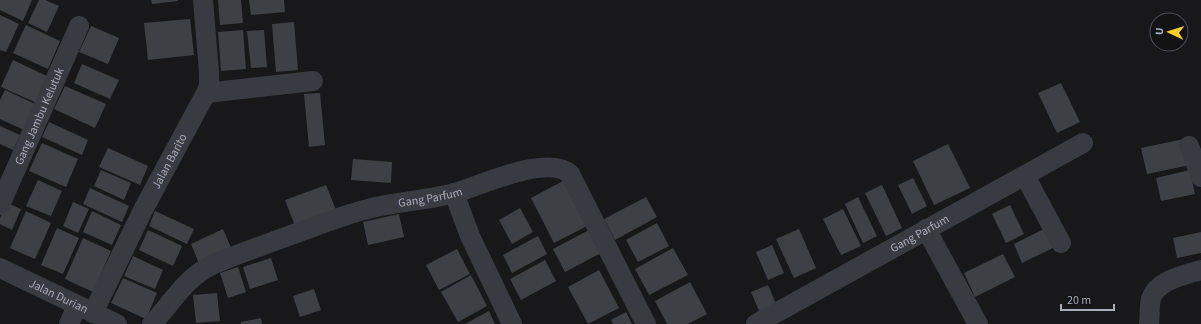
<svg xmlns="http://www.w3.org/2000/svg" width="1201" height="324" font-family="'Source Sans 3',sans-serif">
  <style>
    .building { fill: #3f4045 }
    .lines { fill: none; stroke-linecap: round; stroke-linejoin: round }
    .minor { stroke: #3a3b42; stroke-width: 20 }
    .labels { text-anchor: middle; stroke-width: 4; stroke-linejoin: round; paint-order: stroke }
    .street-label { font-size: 12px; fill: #a9acbb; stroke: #131315 }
  </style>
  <rect width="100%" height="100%" fill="#18181a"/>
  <path class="building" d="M 0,0 L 32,0 L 23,21 L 0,10 Z
    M 39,0 L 45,0 L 59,6 L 47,32 L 28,23 Z
    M 151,0 L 178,0 L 178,1 L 152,4 Z
    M 218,0 L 241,0 L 243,23 L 220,25 Z
    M 249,0 L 284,0 L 285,12 L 251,15 Z
    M 0,15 L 19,24 L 6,52 L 0,50 Z
    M 190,19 L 194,55 L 148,60 L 144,23 Z
    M 294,22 L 298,70 L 276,72 L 272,24 Z
    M 26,25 L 60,41 L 48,69 L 13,53 Z
    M 91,26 L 119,38 L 108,64 L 79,52 Z
    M 243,30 L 246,69 L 221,71 L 218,32 Z
    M 264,30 L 267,67 L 251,68 L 247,31 Z
    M 13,60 L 49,77 L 37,103 L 1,87 Z
    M 82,64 L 119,80 L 110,99 L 74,83 Z
    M 1061,83 L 1080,122 L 1057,133 L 1038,93 Z
    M 65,86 L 106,104 L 95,128 L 54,109 Z
    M 5,90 L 35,104 L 24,130 L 0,119 L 0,100 Z
    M 320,93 L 325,145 L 309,147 L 304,94 Z
    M 49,122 L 88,140 L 82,155 L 42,137 Z
    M 0,126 L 20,135 L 13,150 L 0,144 Z
    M 1184,139 L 1190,165 L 1147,174 L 1141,148 Z
    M 42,143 L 78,159 L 66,187 L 29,171 Z
    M 948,144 L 970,188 L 934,205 L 913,161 Z
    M 108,148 L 148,166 L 140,185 L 99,167 Z
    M 353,159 L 392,162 L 391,183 L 351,180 Z
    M 101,170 L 131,183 L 124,200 L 94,186 Z
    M 1190,170 L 1195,194 L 1161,201 L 1156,178 Z
    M 913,178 L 927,206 L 912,214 L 898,185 Z
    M 38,180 L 62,191 L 51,216 L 26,206 Z
    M 563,181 L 587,226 L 554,243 L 531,198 Z
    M 326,185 L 336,210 L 295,226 L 285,200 Z
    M 882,185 L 902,228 L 886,236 L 865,193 Z
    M 90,188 L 129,206 L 122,222 L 83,204 Z
    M 646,197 L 657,217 L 615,240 L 604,219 Z
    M 858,197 L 877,236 L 863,243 L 845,204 Z
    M 73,202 L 89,209 L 78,233 L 63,226 Z
    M 7,203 L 21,209 L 12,230 L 0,224 L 0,218 Z
    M 1010,205 L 1024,234 L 1006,243 L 992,214 Z
    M 520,208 L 533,232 L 512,244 L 499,220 Z
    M 843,209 L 861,246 L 841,255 L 823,219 Z
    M 26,211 L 51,223 L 35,259 L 10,248 Z
    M 92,211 L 121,225 L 112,245 L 83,232 Z
    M 155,211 L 194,229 L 187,244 L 149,226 Z
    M 399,214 L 404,237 L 368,245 L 363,222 Z
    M 657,223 L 669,246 L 638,262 L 626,240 Z
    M 1048,227 L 1057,246 L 1022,263 L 1014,244 Z
    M 57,228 L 79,238 L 63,274 L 41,265 Z
    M 223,229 L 232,250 L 200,266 L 191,244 Z
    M 799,229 L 816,268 L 794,278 L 776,239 Z
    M 148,230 L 182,246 L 173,266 L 139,250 Z
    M 589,230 L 601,253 L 565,272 L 553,249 Z
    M 1201,232 L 1201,253 L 1177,258 L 1173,238 Z
    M 538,236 L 547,254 L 512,273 L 503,255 Z
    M 83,238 L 111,251 L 93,292 L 65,279 Z
    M 772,245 L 784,273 L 768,280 L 756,252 Z
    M 673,248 L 688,275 L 649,295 L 635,269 Z
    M 457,249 L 470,274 L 439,290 L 426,265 Z
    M 1003,254 L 1015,277 L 975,297 L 964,273 Z
    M 133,256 L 163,270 L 155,289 L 124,276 Z
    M 271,258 L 278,280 L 250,289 L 243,267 Z
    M 545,260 L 556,281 L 521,300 L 510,279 Z
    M 238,267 L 246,292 L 228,298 L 220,273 Z
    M 599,270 L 619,308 L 588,324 L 568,287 Z
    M 471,275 L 487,306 L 458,322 L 441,292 Z
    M 123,278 L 157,293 L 146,319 L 111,303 Z
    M 690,282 L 707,314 L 688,324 L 667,324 L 655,301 Z
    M 768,285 L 777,306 L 760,313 L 751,292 Z
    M 314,289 L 321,310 L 300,317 L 293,296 Z
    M 217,293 L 220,321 L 196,323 L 193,295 Z
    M 489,311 L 495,324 L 465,324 Z
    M 626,312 L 632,324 L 613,324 L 611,320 Z
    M 261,318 L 262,324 L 241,324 L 241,322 Z"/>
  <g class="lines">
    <g class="minor">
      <path d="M 206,93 L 313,81"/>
      <path d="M 1189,146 L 1201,177"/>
      <path d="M 1025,176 L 1061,243"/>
      <path d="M 454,193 L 470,236 L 512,324"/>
      <path id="s1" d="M 0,205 L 79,26"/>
      <path d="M 926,229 L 978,324"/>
      <path id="s2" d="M 0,268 L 117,324"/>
      <path id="s3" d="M 93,313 L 143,210 L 206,93 L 209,86 L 209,72 L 203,0"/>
      <path d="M 69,324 L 77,306"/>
      <path id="s4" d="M 152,324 C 171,304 185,278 212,265 C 233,255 257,248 280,239 C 306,230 333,219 360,211 C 391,202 424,201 455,193 C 481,185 548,154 570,174 L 646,324"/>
      <path id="s5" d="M 756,324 L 1083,143"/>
      <path d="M 1149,324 C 1150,316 1149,307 1151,299 C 1157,280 1185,275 1201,270"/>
    </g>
  </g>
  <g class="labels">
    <g class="street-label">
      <text dy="4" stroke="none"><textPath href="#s1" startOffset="97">Gang Jambu Kelutuk</textPath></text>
      <text dy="4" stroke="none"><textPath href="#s3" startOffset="170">Jalan Barito</textPath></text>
      <text dy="4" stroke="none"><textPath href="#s4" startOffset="314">Gang Parfum</textPath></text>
      <text dy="4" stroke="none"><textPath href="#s5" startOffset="187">Gang Parfum</textPath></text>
      <text dy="4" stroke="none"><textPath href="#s2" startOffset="65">Jalan Durian</textPath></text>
    </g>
  </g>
  <g transform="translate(1169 32) rotate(274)"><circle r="19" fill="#131315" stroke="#4f5057"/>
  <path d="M0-3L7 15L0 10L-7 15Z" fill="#ffd02b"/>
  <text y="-6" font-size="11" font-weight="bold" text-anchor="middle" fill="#a9acbb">U</text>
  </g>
  <path d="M1061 304v6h53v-6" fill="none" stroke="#a9acbb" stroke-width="2"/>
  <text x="1067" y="304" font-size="12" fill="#a9acbb" stroke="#131315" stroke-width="3" paint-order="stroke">20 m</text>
</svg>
